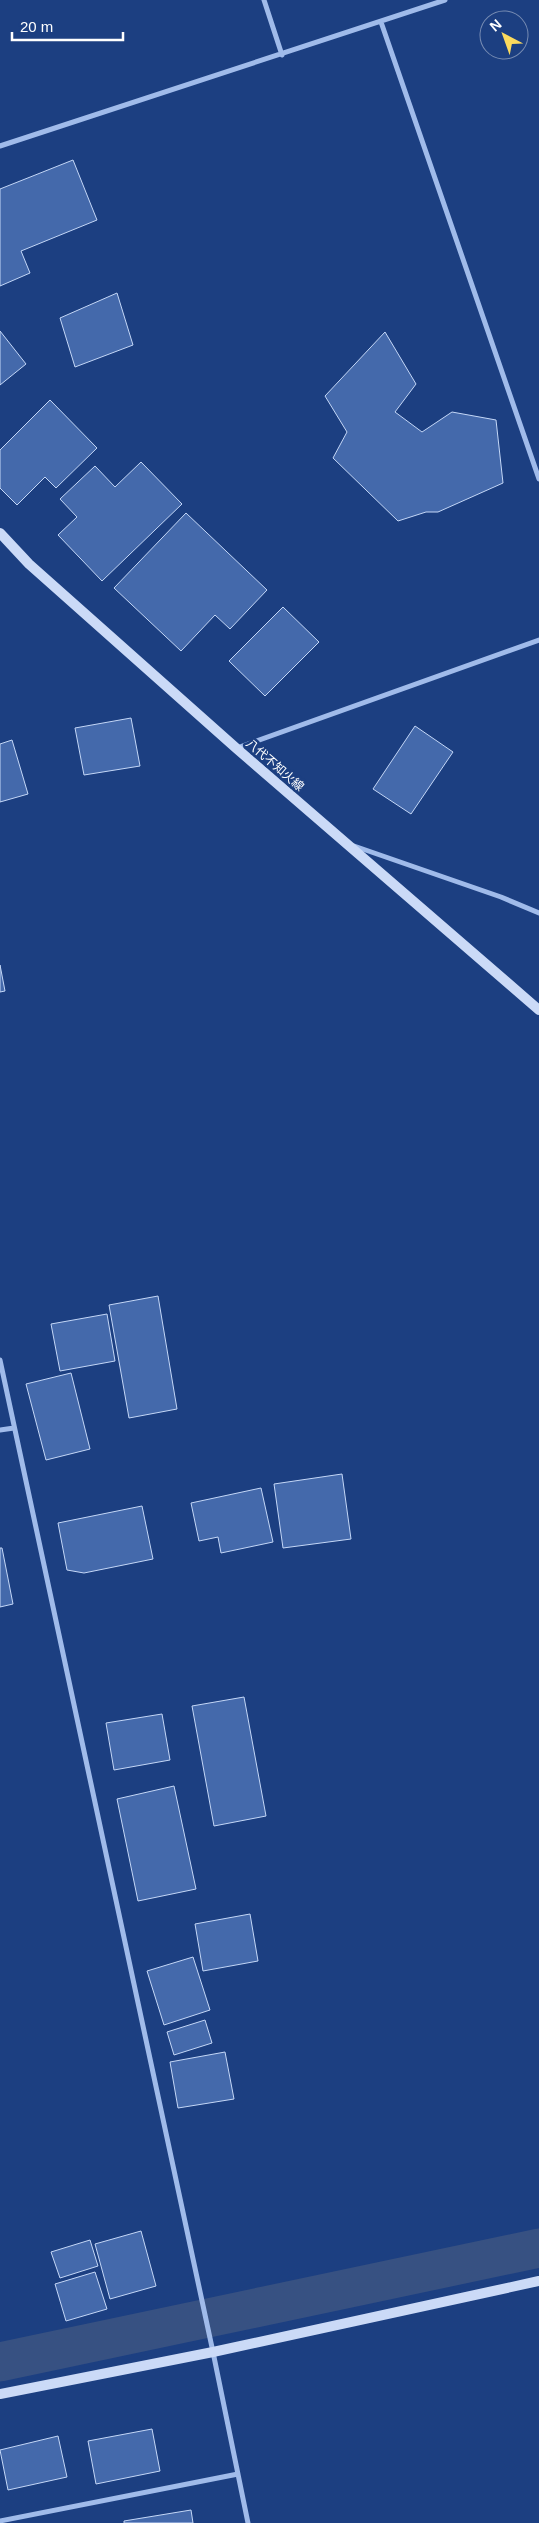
<svg xmlns="http://www.w3.org/2000/svg" width="539" height="2523" font-family="Arial,'Noto Sans JP',sans-serif">
  <style>
    .lines { fill: none; stroke-linecap: round; stroke-linejoin: round }
    .canal { stroke: #375182; stroke-width: 39 }
    .building { fill: #4469ab; stroke: #c4d7f7 }
    .street { stroke: #a0bbea; stroke-width: 5 }
    .secondary { stroke: #cbdaf7; stroke-width: 10 }
    .labels { text-anchor: middle; stroke-width: 5; stroke-linejoin: round; paint-order: stroke }
    .street-label { font-size: 12px; fill: #fff; stroke: #1c3f81 }
  </style>
  <rect width="100%" height="100%" fill="#1c3f81"/>
  <g class="lines">
    <path class="canal" d="M 0,2362 L 539,2248"/>
  </g>
  <path class="building" d="M 73,160 L 97,220 L 21,251 L 30,273 L 0,286 L 0,189 Z
    M 117,293 L 133,345 L 75,367 L 60,318 Z
    M 0,331 L 26,364 L 0,385 Z
    M 385,332 L 416,384 L 395,412 L 422,432 L 452,412 L 496,420 L 503,483 L 438,512 L 426,512 L 398,521 L 333,458 L 347,432 L 325,396 Z
    M 50,400 L 97,448 L 56,488 L 45,477 L 17,505 L 0,488 L 0,450 Z
    M 141,462 L 182,504 L 102,581 L 58,535 L 77,517 L 60,499 L 95,466 L 115,487 Z
    M 186,513 L 267,590 L 230,629 L 215,615 L 181,651 L 114,588 Z
    M 283,607 L 319,642 L 265,696 L 229,661 Z
    M 131,718 L 140,766 L 84,775 L 75,728 Z
    M 415,726 L 453,752 L 411,814 L 373,789 Z
    M 12,740 L 28,794 L 0,802 L 0,744 Z
    M 0,965 L 5,991 L 0,992 Z
    M 158,1296 L 177,1409 L 129,1418 L 109,1305 Z
    M 107,1314 L 115,1361 L 60,1371 L 51,1324 Z
    M 71,1373 L 90,1449 L 46,1460 L 26,1384 Z
    M 342,1474 L 351,1539 L 283,1548 L 274,1484 Z
    M 261,1488 L 273,1542 L 221,1553 L 218,1537 L 199,1541 L 191,1503 Z
    M 142,1506 L 153,1559 L 84,1573 L 67,1570 L 58,1523 Z
    M 0,1548 L 2,1548 L 13,1604 L 0,1607 Z
    M 244,1697 L 266,1816 L 214,1826 L 192,1706 Z
    M 162,1714 L 170,1760 L 114,1770 L 106,1723 Z
    M 174,1786 L 196,1889 L 138,1901 L 117,1799 Z
    M 250,1914 L 258,1961 L 203,1971 L 195,1924 Z
    M 193,1957 L 210,2010 L 164,2025 L 147,1971 Z
    M 205,2020 L 212,2043 L 174,2055 L 167,2032 Z
    M 225,2052 L 234,2099 L 178,2108 L 170,2062 Z
    M 141,2231 L 156,2286 L 110,2299 L 95,2244 Z
    M 90,2240 L 98,2266 L 60,2278 L 51,2252 Z
    M 95,2272 L 107,2309 L 66,2321 L 55,2284 Z
    M 152,2429 L 160,2471 L 96,2484 L 88,2441 Z
    M 58,2436 L 67,2477 L 8,2490 L 0,2450 Z
    M 191,2510 L 193,2523 L 124,2523 L 124,2521 Z"/>
  <g class="lines">
    <path class="street" d="M 264,0 L 282,55
      M 381,22 L 539,479
      M 0,146 L 445,0
      M 237,748 L 539,640
      M 354,846 L 501,897 L 539,913
      M 0,1360 L 213,2352 L 248,2523
      M 0,1430 L 14,1428
      M 0,2521 L 238,2474"/>
    <path class="secondary" d="M 0,533 L 29,564 L 236,748 L 539,1010
      M 0,2394 L 213,2352 L 539,2281"/>
  </g>
  <g class="labels">
    <g class="street-label">
      <text transform="translate(275 765) rotate(41)" y="4">八代不知火線</text>
    </g>
  </g>
  <g transform="translate(504 35) rotate(319)"><circle r="24" fill="#1c3f81" stroke="#778cb3"/>
  <path d="M0-4L9 19L0 12L-9 19Z" fill="#fbda5d"/>
  <text y="-8" font-size="14" font-weight="bold" text-anchor="middle" fill="#ffffff">N</text>
  </g>
  <path d="M12 32v8h111v-8" fill="none" stroke="#ffffff" stroke-width="2.5"/>
  <text x="20" y="32" font-size="15" fill="#ffffff" stroke="#1c3f81" stroke-width="4" paint-order="stroke">20 m</text>
</svg>
